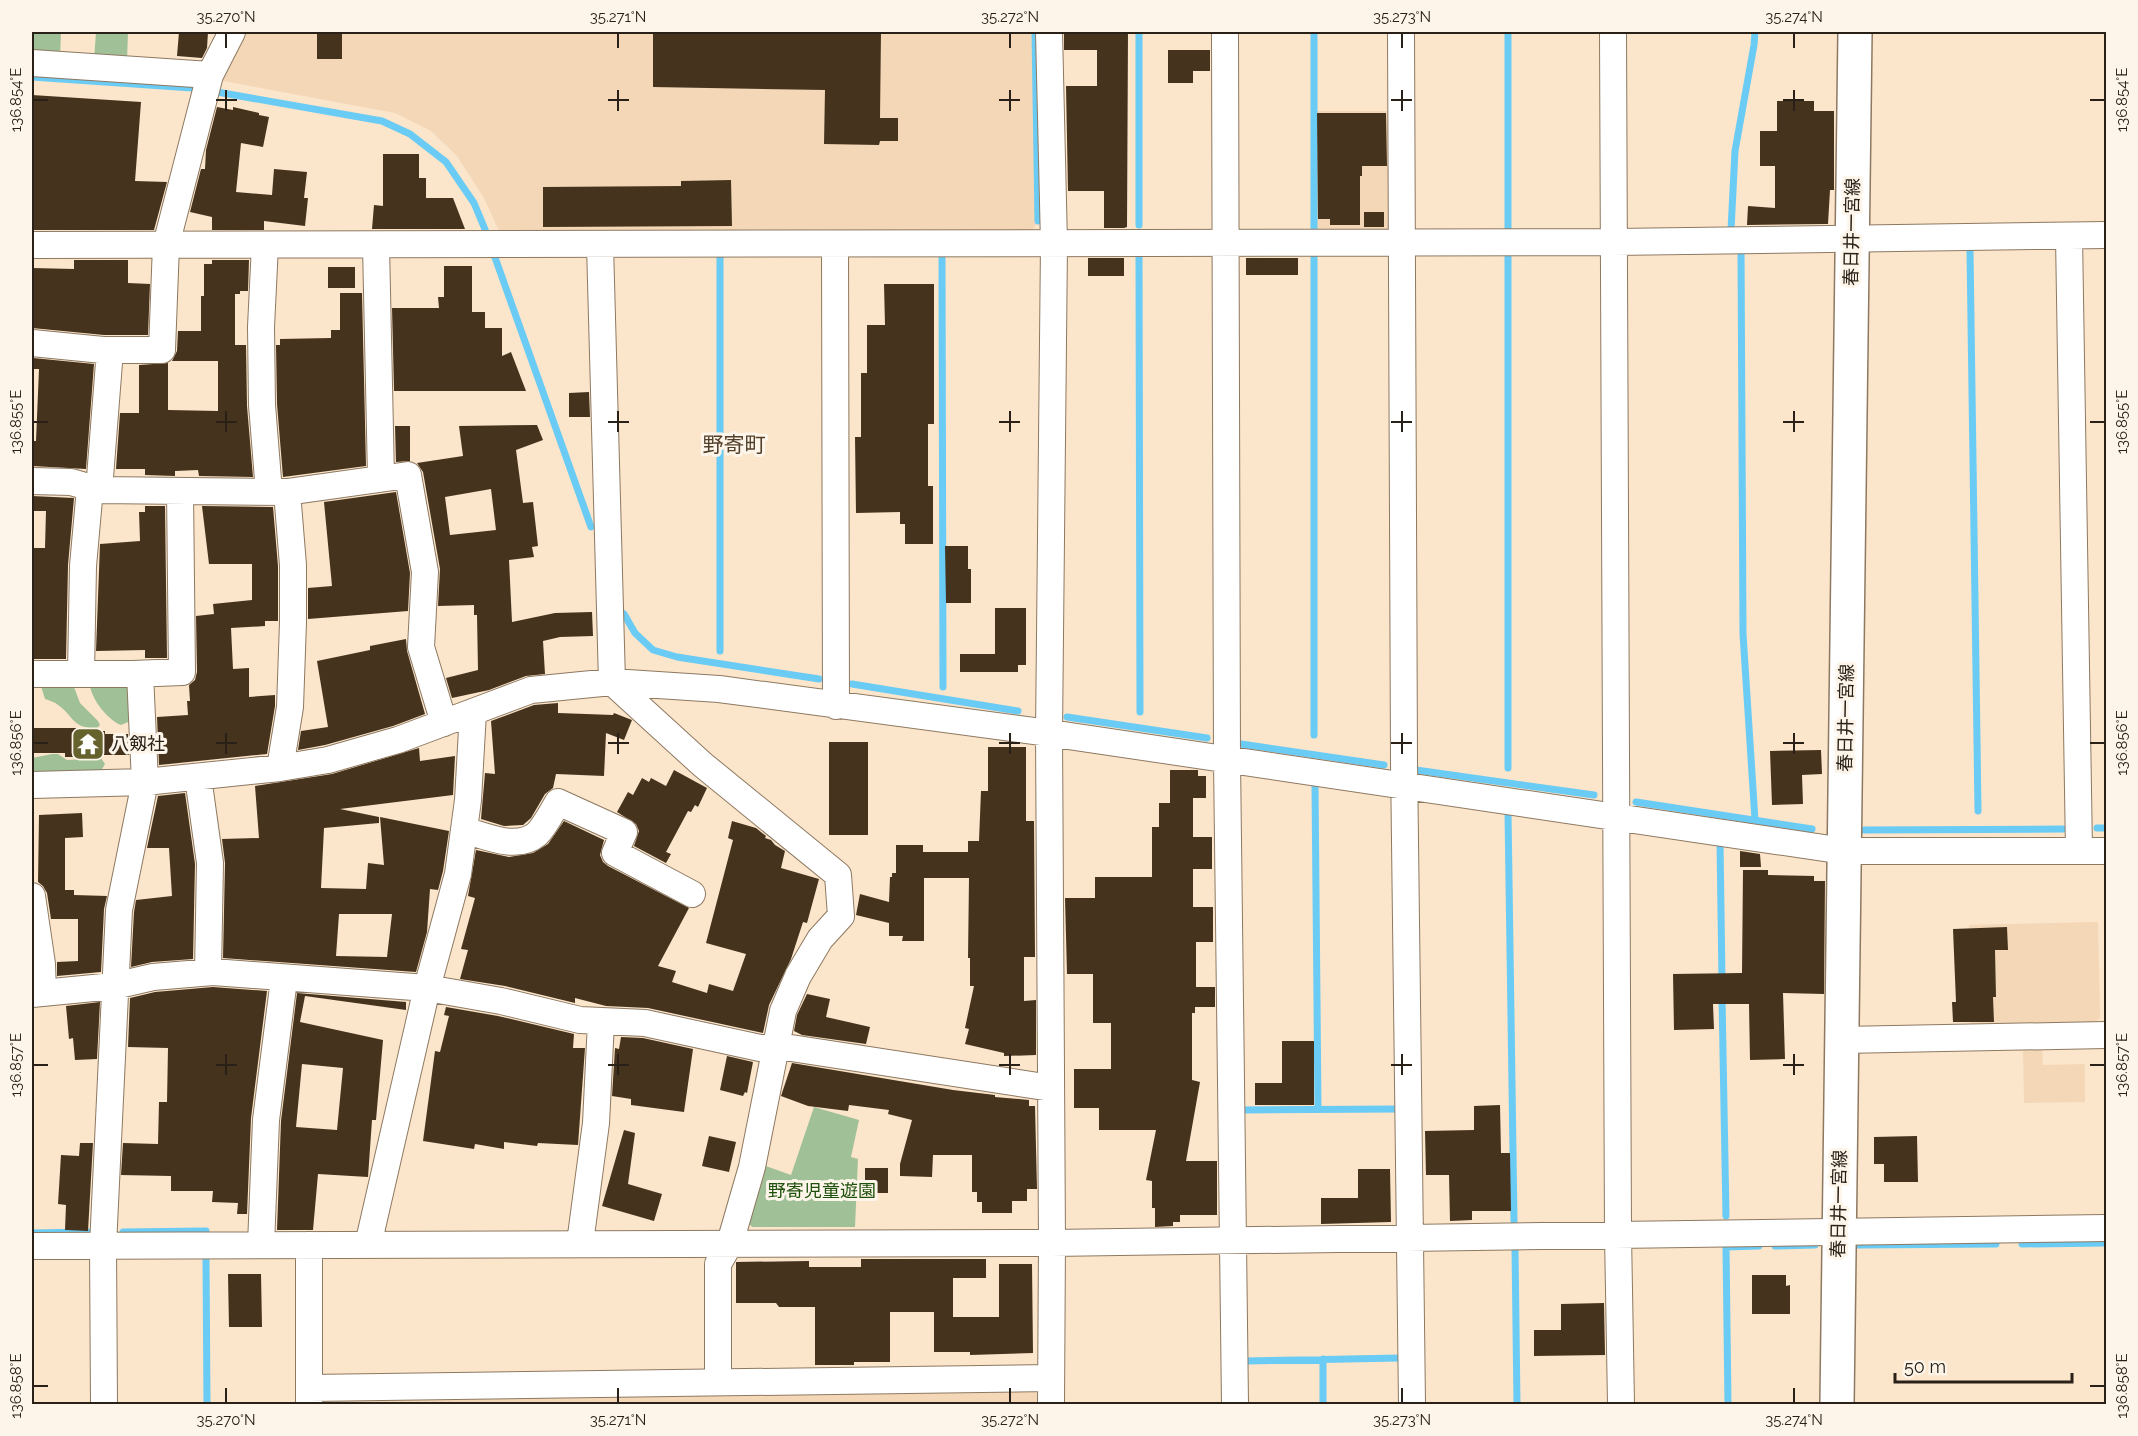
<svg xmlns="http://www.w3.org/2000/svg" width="2138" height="1436" font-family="Raleway,'Noto Sans JP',sans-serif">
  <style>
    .built { fill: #f3d7b7 }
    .green { fill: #a0c197 }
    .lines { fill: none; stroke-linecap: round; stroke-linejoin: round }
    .stream { stroke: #6acbf4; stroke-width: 7 }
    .building { fill: #45331e; fill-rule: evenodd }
    .minor-casing { stroke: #8d7962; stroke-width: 28 }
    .major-casing { stroke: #8d7962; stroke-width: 36 }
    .minor { stroke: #fff; stroke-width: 26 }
    .major { stroke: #fff; stroke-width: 33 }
    .ticks { fill: none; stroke: #292118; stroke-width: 2 }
    .labels { text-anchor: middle; stroke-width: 6; stroke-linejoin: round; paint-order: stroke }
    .street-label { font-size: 18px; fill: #292118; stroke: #fef5ea }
    .poi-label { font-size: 18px; fill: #292118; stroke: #fef5ea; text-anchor: start }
    .park-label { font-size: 18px; fill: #1d500b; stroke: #fef5ea }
    .quarter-label { font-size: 21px; fill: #513f29; stroke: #fef5ea }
    .neatline { fill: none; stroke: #292118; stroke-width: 2 }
    .ticks-label { font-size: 15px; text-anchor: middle; fill: #292118 }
  </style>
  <rect width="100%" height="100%" fill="#fbe5cb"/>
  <path class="built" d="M 244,32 L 1034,32 L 1037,223 L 1032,231 L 500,233 L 484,198 L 457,156 L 431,131 L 395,113 L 218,80 Z
    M 1317,111 L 1393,111 L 1393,227 L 1388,232 L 1317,232 Z
    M 2098,922 L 2100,1018 L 2091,1024 L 1970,1026 L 1969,925 Z
    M 2023,1047 L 2042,1047 L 2043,1065 L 2085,1064 L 2085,1102 L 2024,1103 Z
    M 1033,1390 L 1042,1400 L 1042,1404 L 333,1404 L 340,1397 Z"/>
  <path class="green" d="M 32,32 L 61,32 L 60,58 L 32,57 Z
    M 96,32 L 128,32 L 127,61 L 94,60 Z
    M 66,682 L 74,687 L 80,703 L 98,721 L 100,725 L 97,728 C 72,729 74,716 58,705 C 55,702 50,701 45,699 L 41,686 Z
    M 131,685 L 133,720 L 121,725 C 108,720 92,700 90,686 Z
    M 52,754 L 58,754 L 67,760 L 101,758 L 105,764 L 101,771 L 32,775 L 32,758 Z
    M 814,1107 L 859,1120 L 851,1157 L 858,1159 L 855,1227 L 752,1227 L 745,1219 L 763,1165 L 791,1175 Z"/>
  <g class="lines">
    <path class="stream" d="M 1035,32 L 1038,221
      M 1139,32 L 1139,225
      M 1314,32 L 1314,228
      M 1508,32 L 1508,228
      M 32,77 L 192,88
      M 217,92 L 382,121 L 410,134 L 446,162 L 474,203 L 489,239
      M 1731,230 L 1735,151 L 1754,45 L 1755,32
      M 492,249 L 591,527
      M 1741,249 L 1743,634 L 1755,820
      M 1970,251 L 1978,811
      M 1139,254 L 1140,712
      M 1508,254 L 1508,768
      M 1314,255 L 1314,735
      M 942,256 L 943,687
      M 720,257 L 720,651
      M 624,614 L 635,633 L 653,650 L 677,657 L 819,679
      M 852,684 L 1018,711
      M 1067,717 L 1207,738
      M 1241,744 L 1384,765
      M 1416,770 L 1594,795
      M 1315,785 L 1318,1109
      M 1636,802 L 1812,829
      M 1508,812 L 1514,1221
      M 2097,828 L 2106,828
      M 1864,830 L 2063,829
      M 1720,842 L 1722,980
      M 1722,997 L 1726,1216
      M 1242,1110 L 1397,1109
      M 123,1232 L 206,1231
      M 32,1233 L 88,1232
      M 2022,1244 L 2106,1243
      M 1858,1245 L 1996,1244
      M 1775,1246 L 1815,1245
      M 1515,1248 L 1517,1404
      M 206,1258 L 207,1404
      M 1323,1359 L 1323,1404
      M 1246,1361 L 1400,1358
      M 1728,1404 L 1726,1247 L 1759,1246"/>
  </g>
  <path class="building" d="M 179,32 L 208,32 L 207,48 L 202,58 L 177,56 Z
    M 317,32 L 342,32 L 342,59 L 317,59 Z
    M 653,32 L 881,32 L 880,118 L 898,118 L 898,141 L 880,141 L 879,145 L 824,144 L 825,90 L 653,87 Z
    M 1064,32 L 1128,32 L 1127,227 L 1124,228 L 1104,228 L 1104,191 L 1068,191 L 1066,86 L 1097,86 L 1097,50 L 1064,50 Z
    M 1168,50 L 1210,50 L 1210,71 L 1193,71 L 1193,83 L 1168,83 Z
    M 32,95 L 141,102 L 135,181 L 167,182 L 154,230 L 32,230 Z
    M 1777,101 L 1814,101 L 1814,111 L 1834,111 L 1834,190 L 1830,190 L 1828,224 L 1747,225 L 1748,206 L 1775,208 L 1775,166 L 1760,166 L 1760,131 L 1777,131 Z
    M 217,107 L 233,110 L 233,107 L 259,113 L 259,115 L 269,117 L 263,147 L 241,143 L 236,192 L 272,195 L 274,169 L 307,172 L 304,198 L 308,198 L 305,226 L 264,221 L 264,230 L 212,230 L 212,217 L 190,212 L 201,169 L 205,169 L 206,150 Z
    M 1317,113 L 1386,113 L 1387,166 L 1362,166 L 1362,176 L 1360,176 L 1360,225 L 1330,225 L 1330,219 L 1318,219 Z
    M 383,154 L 419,154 L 419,178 L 426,178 L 426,198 L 453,198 L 465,229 L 372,229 L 374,205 L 383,206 Z
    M 731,180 L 732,226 L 543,227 L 543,187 L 681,186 L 681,181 Z
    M 1364,212 L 1384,212 L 1384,227 L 1364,227 Z
    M 1088,258 L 1124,258 L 1124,276 L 1088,276 Z
    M 1246,258 L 1298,258 L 1298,275 L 1246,275 Z
    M 74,260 L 128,260 L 128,283 L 150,284 L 148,335 L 104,335 L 32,328 L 32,268 L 74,269 Z
    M 212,260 L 249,260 L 248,291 L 240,291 L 240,294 L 235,294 L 235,345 L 246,345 L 247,406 L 253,477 L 199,476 L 198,470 L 175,471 L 175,476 L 145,475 L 145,469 L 116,469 L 120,413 L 139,413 L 139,365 L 168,363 L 168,410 L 218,411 L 218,361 L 172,361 L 177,351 L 178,331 L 201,331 L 201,296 L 204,296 L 204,264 L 212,264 Z
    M 444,266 L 472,266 L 472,312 L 485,312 L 485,328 L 502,328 L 502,356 L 511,352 L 526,391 L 394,391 L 392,308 L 439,308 L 438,297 L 444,297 Z
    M 328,267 L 355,267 L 355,288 L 328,288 Z
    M 884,284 L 934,284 L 934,424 L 928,424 L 928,486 L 933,486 L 933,544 L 905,544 L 905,524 L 900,524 L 900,512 L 856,513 L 855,437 L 861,437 L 861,373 L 867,373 L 867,325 L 885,325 Z
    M 340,293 L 362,293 L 366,466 L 283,477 L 277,404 L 276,345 L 280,345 L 280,339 L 331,338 L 331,330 L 340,330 Z
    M 33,358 L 94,364 L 86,469 L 32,466 L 32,441 L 36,441 L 39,369 L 32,369 Z
    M 589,392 L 590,417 L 569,417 L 569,393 Z
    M 537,425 L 543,440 L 516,450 L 523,503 L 533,502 L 538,546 L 532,547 L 534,557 L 509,560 L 512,622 L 555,613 L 592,612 L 593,636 L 560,637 L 543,641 L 545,674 L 526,676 L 489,690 L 452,698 L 446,678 L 478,670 L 477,615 L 474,615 L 474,605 L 438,606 L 440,569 L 423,472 L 417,463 L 463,456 L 459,426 ZM 491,489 L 496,530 L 450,535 L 445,497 Z
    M 395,426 L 410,426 L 410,461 L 396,462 Z
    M 396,492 L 410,573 L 408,611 L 308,619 L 308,588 L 332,586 L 324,502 Z
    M 32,496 L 74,498 L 68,565 L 66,659 L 32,659 L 32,548 L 45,548 L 46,511 L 32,511 Z
    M 145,506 L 165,506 L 167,658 L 145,658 L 145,650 L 96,651 L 100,544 L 140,541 L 139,512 L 145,512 Z
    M 202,506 L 273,507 L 278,566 L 278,621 L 265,621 L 265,626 L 231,628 L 233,669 L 249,668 L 249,697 L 275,695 L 275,706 L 267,754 L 159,765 L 157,717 L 188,715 L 187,701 L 190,701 L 189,685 L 195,680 L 197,672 L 196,616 L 214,614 L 213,604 L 252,600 L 252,564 L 209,564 Z
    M 945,546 L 968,546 L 968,569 L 971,569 L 971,603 L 946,603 Z
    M 995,608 L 1026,608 L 1026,665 L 1018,665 L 1018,672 L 960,672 L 960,654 L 995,654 Z
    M 406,639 L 407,651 L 425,714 L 393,726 L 325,745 L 298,750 L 301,731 L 328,727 L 317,661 L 370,650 L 370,646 Z
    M 558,703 L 558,713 L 613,715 L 614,713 L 632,720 L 624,740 L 606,733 L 604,776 L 556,774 L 553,788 L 545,794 L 531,818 L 523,825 L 504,826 L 481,819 L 485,773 L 495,774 L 491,721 L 534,705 Z
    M 32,728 L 83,728 L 83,731 L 105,731 L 105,734 L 128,734 L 129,755 L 83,755 L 83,757 L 65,757 L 65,753 L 32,753 Z
    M 829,742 L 868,742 L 868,835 L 829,835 Z
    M 988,747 L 1026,747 L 1026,821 L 1034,821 L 1035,957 L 1024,957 L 1024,1001 L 1036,1000 L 1036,1055 L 1004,1056 L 1004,1053 L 965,1044 L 969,1029 L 965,1028 L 974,986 L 970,986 L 970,958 L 968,958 L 969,878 L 924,878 L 924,941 L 902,941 L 903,936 L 889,936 L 889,923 L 856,915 L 860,894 L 889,902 L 890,877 L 892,877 L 892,873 L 896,873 L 896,845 L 923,845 L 923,852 L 968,852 L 968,841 L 979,841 L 981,791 L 988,791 Z
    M 419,748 L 420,761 L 455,756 L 453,795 L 340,809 L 379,817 L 379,823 L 324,828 L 321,888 L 366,889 L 368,863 L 384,865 L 380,817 L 449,831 L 443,871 L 438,890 L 430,889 L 427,932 L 416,972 L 223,958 L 225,863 L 222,839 L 259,838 L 255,786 L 332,774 ZM 339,914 L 392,914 L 387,957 L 336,956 Z
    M 1821,750 L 1822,774 L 1802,775 L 1803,804 L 1772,805 L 1770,751 Z
    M 674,770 L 707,788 L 698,807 L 695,805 L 691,812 L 688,811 L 666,852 L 671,854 L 666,863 L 634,846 L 639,831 L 636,824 L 617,812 L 628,792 L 633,795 L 642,778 L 649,782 L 651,778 L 666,786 Z
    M 1170,770 L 1198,770 L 1198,776 L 1206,776 L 1206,798 L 1193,798 L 1193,837 L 1212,837 L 1212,869 L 1193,869 L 1193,907 L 1213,907 L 1213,942 L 1196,942 L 1196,987 L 1215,987 L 1215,1007 L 1195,1007 L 1195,1013 L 1192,1013 L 1192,1080 L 1200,1082 L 1186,1161 L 1217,1161 L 1217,1215 L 1180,1215 L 1180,1222 L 1173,1222 L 1173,1226 L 1155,1227 L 1155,1208 L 1152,1208 L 1152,1181 L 1146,1180 L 1156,1130 L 1099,1130 L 1099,1108 L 1074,1108 L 1074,1069 L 1111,1069 L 1111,1023 L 1093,1023 L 1093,974 L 1067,974 L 1065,898 L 1095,898 L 1095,877 L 1152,877 L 1152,827 L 1159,827 L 1159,803 L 1170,803 Z
    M 185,793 L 195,864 L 193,959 L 152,962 L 131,967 L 134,912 L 136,900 L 172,896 L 169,848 L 147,848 L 158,796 Z
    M 82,813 L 83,837 L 65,838 L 65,890 L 74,890 L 74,895 L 107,896 L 104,909 L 101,972 L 57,976 L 57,962 L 78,961 L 78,919 L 51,919 L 47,893 L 43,886 L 38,882 L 39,815 Z
    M 564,821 L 604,840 L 600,855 L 603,862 L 608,866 L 689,908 L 658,966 L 676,971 L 672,982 L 707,993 L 709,984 L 733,991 L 746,954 L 706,943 L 733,840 L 728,838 L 732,821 L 756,828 L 766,836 L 765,838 L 771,840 L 775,845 L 785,851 L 781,868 L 819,879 L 807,923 L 803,922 L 791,959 L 769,1005 L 763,1033 L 648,1008 L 606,1006 L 575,998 L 575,1003 L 505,986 L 460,979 L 468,950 L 461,949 L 475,898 L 468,896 L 476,850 L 509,857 L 533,853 L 548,844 Z
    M 1740,851 L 1760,854 L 1761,867 L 1740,867 Z
    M 1743,870 L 1768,870 L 1768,875 L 1814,876 L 1814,881 L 1825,881 L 1824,994 L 1783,993 L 1785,1059 L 1750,1060 L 1749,1004 L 1713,1004 L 1714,1029 L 1674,1030 L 1673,974 L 1742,973 Z
    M 2007,927 L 2008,950 L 1995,950 L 1996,997 L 1993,997 L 1994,1022 L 1953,1022 L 1952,1002 L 1956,1002 L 1953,929 Z
    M 213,987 L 267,991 L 251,1118 L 247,1214 L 237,1214 L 238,1203 L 212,1202 L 213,1191 L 171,1191 L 171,1176 L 121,1175 L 123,1143 L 158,1144 L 159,1102 L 167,1102 L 168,1048 L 128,1047 L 130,998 L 155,992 Z
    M 297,993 L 406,1002 L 406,1010 L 305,996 L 300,1022 L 383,1040 L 376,1120 L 372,1120 L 368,1177 L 318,1174 L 313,1230 L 277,1230 L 281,1121 ZM 302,1064 L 343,1068 L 337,1130 L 296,1127 Z
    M 807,994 L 830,999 L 826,1017 L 870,1027 L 866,1044 L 802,1035 L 794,1031 L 797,1015 Z
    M 100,1002 L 97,1059 L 75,1060 L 73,1038 L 69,1039 L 66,1006 Z
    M 446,1007 L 498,1016 L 574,1034 L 573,1048 L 585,1048 L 578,1145 L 538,1143 L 537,1146 L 504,1142 L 504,1149 L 475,1144 L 474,1149 L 423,1141 L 435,1051 L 440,1052 L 449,1016 L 444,1015 Z
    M 621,1037 L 643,1038 L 693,1049 L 684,1112 L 631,1105 L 631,1099 L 612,1096 L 615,1048 L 619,1049 Z
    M 1282,1041 L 1314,1041 L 1314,1105 L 1255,1105 L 1255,1083 L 1282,1083 Z
    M 727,1056 L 753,1062 L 747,1093 L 745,1092 L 743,1096 L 720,1090 Z
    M 792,1063 L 953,1090 L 995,1095 L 995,1097 L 1029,1100 L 1029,1106 L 1035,1106 L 1037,1189 L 1027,1189 L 1027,1201 L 1012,1201 L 1012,1213 L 982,1213 L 982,1202 L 977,1202 L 977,1192 L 972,1192 L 972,1155 L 933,1155 L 932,1177 L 900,1176 L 900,1164 L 912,1120 L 888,1114 L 889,1110 L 849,1105 L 848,1111 L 808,1106 L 781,1096 Z
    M 1500,1105 L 1501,1153 L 1510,1153 L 1511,1211 L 1472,1211 L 1472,1220 L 1450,1221 L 1449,1175 L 1426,1175 L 1425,1131 L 1474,1130 L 1474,1106 Z
    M 624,1130 L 635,1133 L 628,1184 L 662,1194 L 654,1221 L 602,1206 Z
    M 709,1136 L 736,1142 L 729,1172 L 702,1166 Z
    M 1917,1136 L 1918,1182 L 1884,1182 L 1884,1164 L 1874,1164 L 1874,1137 Z
    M 80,1143 L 93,1143 L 88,1231 L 65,1230 L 66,1205 L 58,1204 L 61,1155 L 79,1156 Z
    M 865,1168 L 888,1168 L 888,1193 L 865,1193 Z
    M 1358,1169 L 1390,1169 L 1391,1222 L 1321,1224 L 1321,1198 L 1358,1198 Z
    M 861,1259 L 986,1259 L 986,1278 L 953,1278 L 953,1317 L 999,1317 L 999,1264 L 1032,1264 L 1033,1353 L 970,1355 L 970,1352 L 934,1352 L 934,1312 L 890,1312 L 890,1362 L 854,1362 L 854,1365 L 815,1365 L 815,1307 L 779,1307 L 776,1303 L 736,1303 L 736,1262 L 809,1261 L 809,1267 L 861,1267 Z
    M 228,1274 L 261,1274 L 262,1327 L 229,1327 Z
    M 1752,1275 L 1786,1275 L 1786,1286 L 1790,1285 L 1790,1314 L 1752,1314 Z
    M 1604,1303 L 1605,1355 L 1534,1356 L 1534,1330 L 1561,1330 L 1561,1304 Z"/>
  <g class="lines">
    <g class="minor-casing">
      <path id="minor" d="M 1049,32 L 1054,244 L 1049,733 L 1052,1243 L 1051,1404
        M 1225,32 L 1227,760 L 1235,1404
        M 1401,32 L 1404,760 L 1412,1404
        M 1613,32 L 1618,1234 L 1621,1404
        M 32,63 L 210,75
        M 2069,236 L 2079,851
        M 32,245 L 1614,242 L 2106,235
        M 265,245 L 261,327 L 262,405 L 269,492
        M 376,245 L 381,478
        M 600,245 L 612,682 L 703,765 L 838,875 L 841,916 L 820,939 L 798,976 L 783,1011 L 752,1167 L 730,1243 L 718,1264 L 718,1382
        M 835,245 L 836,706
        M 32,343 L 103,350 L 162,350 L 166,245 L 210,75 L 232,32
        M 32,481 L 71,482 L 99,490 L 287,492 L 408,475 L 425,572 L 421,647 L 444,723
        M 99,490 L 110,350
        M 81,673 L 83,566 L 90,488
        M 32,674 L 132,674 L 182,672 L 180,491
        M 280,768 L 290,707 L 293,622 L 293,565 L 287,492
        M 198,777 L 210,863 L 208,972
        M 32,785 L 145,782 L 280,768 L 328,760 L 398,740 L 531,690 L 612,682 L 719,689 L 1049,733 L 1844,851 L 2106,851
        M 464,830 C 486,836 517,851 537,834 C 545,826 552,812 558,802 L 624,832 L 615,853 L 692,894
        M 32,896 L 42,964 L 43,993
        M 32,994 L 114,986 L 153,977 L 213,972 L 427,988 L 501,1001 L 580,1020 L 645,1023 L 760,1048 L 791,1048 L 1051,1088
        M 1842,1040 L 2106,1035
        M 580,1243 L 596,1123 L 601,1022
        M 261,1245 L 266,1120 L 284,979
        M 368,1245 L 427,988 L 458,874 L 468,800 L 473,712
        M 32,1246 L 1052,1243 L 2106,1228
        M 309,1388 L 1050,1378
        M 309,1403 L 309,1245
        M 104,1404 L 103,1246 L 119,910 L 145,782 L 140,674"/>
    </g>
    <g class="major-casing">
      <path id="major" d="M 1837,1404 L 1855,32"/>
    </g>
    <use href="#minor" class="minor"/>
    <use href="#major" class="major"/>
  </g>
  <path class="ticks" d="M 226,33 L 226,48M 618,33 L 618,48M 1010,33 L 1010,48M 1402,33 L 1402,48M 1794,33 L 1794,48M 226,90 L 226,111M 618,90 L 618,111M 1010,90 L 1010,111M 1402,90 L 1402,111M 1794,90 L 1794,111M 33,100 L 48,100M 216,100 L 237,100M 608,100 L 629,100M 999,100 L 1020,100M 1391,100 L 1412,100M 1783,100 L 1804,100M 2090,100 L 2105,100M 226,411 L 226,432M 618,411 L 618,432M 1010,411 L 1010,432M 1402,411 L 1402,432M 1794,411 L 1794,432M 33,422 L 48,422M 216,422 L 237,422M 608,422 L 629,422M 999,422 L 1020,422M 1391,422 L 1412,422M 1783,422 L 1804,422M 2090,422 L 2105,422M 226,733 L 226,754M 618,733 L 618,754M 1010,733 L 1010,754M 1402,733 L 1402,754M 1794,733 L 1794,754M 33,743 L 48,743M 216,743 L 237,743M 608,743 L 629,743M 999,743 L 1020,743M 1391,743 L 1412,743M 1783,743 L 1804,743M 2090,743 L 2105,743M 226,1054 L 226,1075M 618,1054 L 618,1075M 1010,1054 L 1010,1075M 1402,1054 L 1402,1075M 1794,1054 L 1794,1075M 33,1065 L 48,1065M 216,1065 L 237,1065M 608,1065 L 629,1065M 999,1065 L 1020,1065M 1391,1065 L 1412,1065M 1783,1065 L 1804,1065M 2090,1065 L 2105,1065M 33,1386 L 48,1386M 2090,1386 L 2105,1386M 226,1388 L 226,1403M 618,1388 L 618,1403M 1010,1388 L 1010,1403M 1402,1388 L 1402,1403M 1794,1388 L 1794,1403"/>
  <defs>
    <g id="temple-square" transform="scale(1.725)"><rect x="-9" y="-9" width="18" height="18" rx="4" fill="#66622e" stroke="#fef5ea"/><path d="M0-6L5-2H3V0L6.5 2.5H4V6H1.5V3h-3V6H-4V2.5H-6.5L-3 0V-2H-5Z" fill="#fff"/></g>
  </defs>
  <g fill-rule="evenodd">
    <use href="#temple-square" x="88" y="744"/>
  </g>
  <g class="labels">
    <g class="street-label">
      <text transform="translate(1852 232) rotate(-89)" y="6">春日井一宮線</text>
      <text transform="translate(1846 718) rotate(-89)" y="6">春日井一宮線</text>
      <text transform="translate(1839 1204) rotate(-89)" y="6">春日井一宮線</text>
    </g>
    <g class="poi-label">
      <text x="111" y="750">八剱社</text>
    </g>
    <g class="park-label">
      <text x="822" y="1197">野寄児童遊園</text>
    </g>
    <g class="quarter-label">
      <text x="734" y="452">野寄町</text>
    </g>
  </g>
  <rect width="2138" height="1436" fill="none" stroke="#fef5ea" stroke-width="66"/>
  <path d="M1895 1373v9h177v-9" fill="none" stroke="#292118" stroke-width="3"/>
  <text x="1904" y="1373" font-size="18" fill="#292118" stroke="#fef5ea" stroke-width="4.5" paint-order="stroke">50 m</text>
  <rect x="33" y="33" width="2072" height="1370" class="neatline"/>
  <g class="ticks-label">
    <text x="226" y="22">35.270°N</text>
    <text x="618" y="22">35.271°N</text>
    <text x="1010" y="22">35.272°N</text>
    <text x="1402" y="22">35.273°N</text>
    <text x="1794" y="22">35.274°N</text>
    <text transform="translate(2122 100) rotate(-90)" y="5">136.854°E</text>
    <text transform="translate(16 100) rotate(-90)" y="5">136.854°E</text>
    <text transform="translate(2122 422) rotate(-90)" y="5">136.855°E</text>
    <text transform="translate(16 422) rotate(-90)" y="5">136.855°E</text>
    <text transform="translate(2122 743) rotate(-90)" y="5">136.856°E</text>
    <text transform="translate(16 743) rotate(-90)" y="5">136.856°E</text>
    <text transform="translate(2122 1065) rotate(-90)" y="5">136.857°E</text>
    <text transform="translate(16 1065) rotate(-90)" y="5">136.857°E</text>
    <text transform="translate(2122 1386) rotate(-90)" y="5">136.858°E</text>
    <text transform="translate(16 1386) rotate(-90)" y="5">136.858°E</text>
    <text x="226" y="1425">35.270°N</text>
    <text x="618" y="1425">35.271°N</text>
    <text x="1010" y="1425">35.272°N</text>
    <text x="1402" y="1425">35.273°N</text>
    <text x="1794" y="1425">35.274°N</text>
  </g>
</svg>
